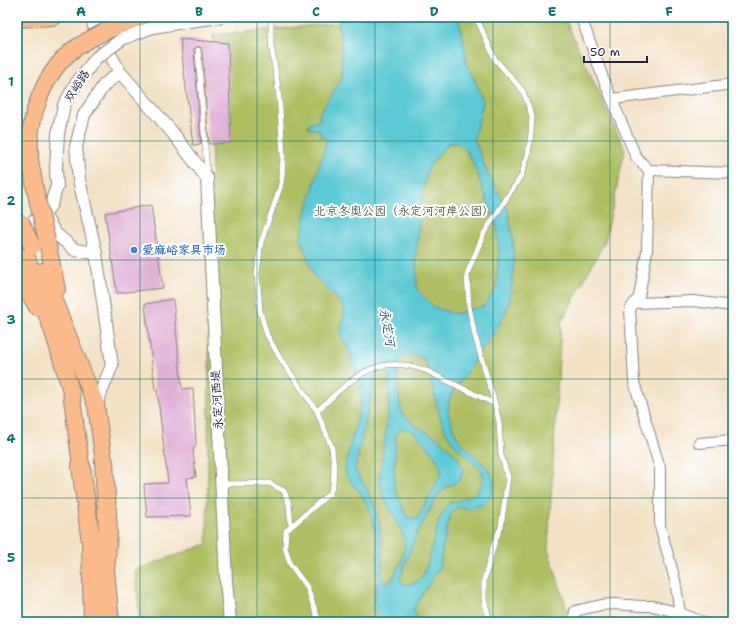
<svg xmlns="http://www.w3.org/2000/svg" width="750" height="639" font-family="'Shantell Sans','LXGW WenKai TC',sans-serif">
  <style>
    .green { fill: #aebf63; stroke: #68704f }
    .water { fill: #5dc9d4; stroke: #407688; fill-rule: evenodd }
    .building { fill: #dfafd6 }
    .lines { fill: none; stroke-linecap: round; stroke-linejoin: round }
    .service-casing { stroke: #8a8280; stroke-width: 6 }
    .minor-casing { stroke: #8a8280; stroke-width: 12 }
    .tertiary-casing { stroke: #8a8280; stroke-width: 14 }
    .trunk-casing { stroke: #8a8280; stroke-width: 18 }
    .motorway-casing { stroke: #8a8280; stroke-width: 20 }
    .service { stroke: #fff; stroke-width: 5 }
    .minor { stroke: #fff; stroke-width: 10 }
    .tertiary { stroke: #fff; stroke-width: 12 }
    .trunk { stroke: #fbbb8c; stroke-width: 16 }
    .motorway { stroke: #fbbb8c; stroke-width: 18 }
    .tertiary-bridge-casing { stroke: #8a8280; stroke-width: 14; stroke-linecap: butt }
    .trunk-bridge-casing { stroke: #8a8280; stroke-width: 18; stroke-linecap: butt }
    .tertiary-bridge { stroke: #fff; stroke-width: 12 }
    .trunk-bridge { stroke: #fbbb8c; stroke-width: 16 }
    .grid { fill: none; stroke: #0f766e; stroke-width: 1; stroke-opacity: 0.55 }
    .shop-dot { fill: #3f7fe0; stroke: #fff; stroke-width: 1.5 }
    .labels { text-anchor: middle; stroke-width: 4; stroke-linejoin: round; paint-order: stroke }
    .street-label { font-size: 12px; fill: #22223b; stroke: #fff }
    .park-label { font-size: 12px; fill: #535949; stroke: #fff }
    .shop-label { font-size: 12px; font-weight: bold; fill: #366cbe; stroke: #fff; text-anchor: start }
    .water-label { font-size: 13px; font-style: italic; fill: #375c71; stroke: #fff }
    .neatline { fill: none; stroke: #0f766e; stroke-width: 1.5 }
    .grid-label { font-size: 13px; text-anchor: middle; font-weight: bold; fill: #0f766e }
  </style>
  <rect width="100%" height="100%" fill="#fff"/>
  <filter id="ink" filterUnits="userSpaceOnUse"><feTurbulence type="fractalNoise" baseFrequency=".025" numOctaves="2"/><feDisplacementMap in="SourceGraphic" scale="8" xChannelSelector="R" yChannelSelector="G"/><feConvolveMatrix kernelMatrix="1 2 1 2 8 2 1 2 1" color-interpolation-filters="sRGB"/></filter>
  <filter id="wash" filterUnits="userSpaceOnUse"><feTurbulence type="fractalNoise" baseFrequency=".012" numOctaves="4" result="noise"/><feDisplacementMap in="SourceGraphic" scale="16" xChannelSelector="R" yChannelSelector="G"/><feGaussianBlur stdDeviation="0.9" result="paint"/><feColorMatrix in="noise" values="0 0 0 0 0 0 0 0 0 0 0 0 0 0 0 0 0 1.4 0 .05"/><feComposite in="paint" operator="in"/></filter>
  <g filter="url(#wash)">
    <rect width="100%" height="100%" fill="#f3e2c6"/>
    <path class="green" d="M 405,17 L 564,17 L 625,150 L 605,241 L 561,323 L 548,549 L 571,622 L 140,622 L 135,570 L 207,544 L 213,35 Z"/>
    <path class="water" d="M 357,17 L 458,17 C 460,26 463,36 464,45 C 466,55 466,67 473,75 L 483,102 L 474,139 L 488,174 L 508,210 L 513,240 L 514,265 L 509,306 L 495,331 L 453,392 L 449,401 L 448,413 L 454,431 L 460,441 L 489,470 L 494,480 L 494,488 L 490,498 L 483,505 L 470,508 L 456,508 L 450,515 L 442,551 L 440,566 L 414,608 L 417,620 L 420,622 L 379,622 L 373,608 L 378,576 L 377,538 L 371,513 L 362,495 L 352,484 L 346,475 L 345,466 L 356,423 L 361,400 L 361,385 L 349,351 L 340,334 L 345,309 L 336,298 L 314,276 L 301,239 L 306,213 L 327,138 L 321,136 L 319,130 L 308,128 L 309,124 L 320,120 L 319,114 L 342,78 L 341,41 L 338,19 ZM 450,143 L 458,143 L 468,153 L 475,168 L 497,228 L 499,254 L 496,289 L 484,306 L 454,314 L 434,307 L 417,290 L 416,252 L 423,189 L 429,166 L 444,148 ZM 405,356 L 417,356 L 425,360 C 434,383 435,410 446,432 C 454,447 470,459 482,471 C 487,495 465,498 448,504 C 445,509 441,515 439,521 C 434,534 428,573 419,580 C 414,584 408,584 404,584 L 400,578 L 416,535 L 424,521 L 437,496 L 445,488 L 460,480 L 463,470 L 458,457 L 438,438 L 417,427 L 408,419 L 402,413 L 399,399 L 397,371 L 399,360 ZM 381,371 L 386,371 L 389,375 L 389,408 L 380,473 L 380,484 L 383,497 L 402,532 L 404,539 L 405,547 L 402,559 L 392,580 L 389,582 L 385,582 L 382,579 C 382,551 383,522 370,496 C 366,486 359,479 355,469 L 370,401 L 373,379 L 376,373 ZM 402,428 L 413,431 L 432,452 L 440,465 L 441,474 L 417,519 L 407,517 L 394,486 L 396,435 Z"/>
    <g id="blocks">
      <path class="building" d="M 180,39 L 228,43 L 231,143 L 209,144 L 202,50 L 201,47 L 198,46 L 195,47 L 194,50 L 201,144 L 193,145 Z
        M 151,205 L 163,288 L 117,293 L 105,213 Z
        M 173,299 L 182,389 L 193,388 L 196,444 L 193,451 L 196,477 L 187,478 L 191,516 L 147,517 L 144,484 L 168,483 L 157,389 L 155,390 L 145,304 Z"/>
    </g>
  </g>
  <g filter="url(#ink)">
    <use href="#blocks" fill-opacity="0" stroke="#8a8280" stroke-width="1"/>
    <g class="lines">
      <g class="service-casing">
        <path id="service" d="M 271,17 L 271,45 L 277,80 L 280,108 L 283,156 L 282,177 L 280,188 L 261,242 L 257,273 L 260,311 L 267,335 L 280,358 L 317,411 L 332,448 L 334,468 L 333,484 L 330,493 L 286,531 L 285,547 L 290,564 L 307,587 L 319,622
          M 476,17 L 495,59 L 523,91 L 532,116 L 531,133 L 528,155 L 521,176 L 484,233 L 467,274 L 469,307 L 475,336 L 495,404 L 499,422 L 501,455 L 508,477 L 501,527 L 495,541 L 484,580 L 484,599 L 490,622
          M 198,50 L 207,173
          M 317,411 C 352,379 376,351 427,371 L 495,404
          M 222,484 L 269,483 L 284,491 L 289,504 L 291,526"/>
      </g>
      <g class="minor-casing">
        <path id="minor" d="M 581,17 L 603,78 L 636,157 L 649,170 L 733,173
          M 612,99 L 733,84
          M 649,170 L 647,251 L 639,297 L 630,309 L 634,382 L 660,468 L 660,526 L 675,580 L 680,613
          M 634,303 L 694,301 L 733,306
          M 699,443 L 733,440
          M 573,622 L 575,611 L 601,605 L 615,604 L 641,606 L 653,606 L 680,613 L 703,622"/>
      </g>
      <g class="tertiary-casing">
        <path id="tertiary" d="M 92,17 L 94,26 L 120,72 L 172,132 L 207,178 L 226,581 L 230,622
          M 44,215 L 55,233 L 75,250 L 96,253
          M 17,232 L 44,215 L 51,204 L 57,186 L 56,168 L 58,134 L 64,105 L 76,84
          M 96,405 L 112,365 L 96,253 L 79,180 L 76,146 L 84,115 L 104,85 L 120,72"/>
      </g>
      <g class="trunk-casing">
        <path id="trunk" d="M 17,19 L 54,17
          M 17,233 L 24,249 L 54,335 L 71,391 L 81,466
          M 47,241 L 57,289
          M 42,271 L 96,405 L 104,462
          M 17,274 L 37,307"/>
      </g>
      <g class="motorway-casing">
        <path id="motorway" d="M 104,462 L 108,532 L 105,570 L 110,622
          M 81,466 L 91,542 L 93,622"/>
      </g>
      <use href="#service" class="service"/>
      <use href="#minor" class="minor"/>
      <use href="#tertiary" class="tertiary"/>
      <use href="#trunk" class="trunk"/>
      <use href="#motorway" class="motorway"/>
      <g class="tertiary-bridge-casing">
        <path id="tertiary-bridge" d="M 76,84 L 96,58 L 122,39 L 153,27 L 196,20 L 222,17"/>
      </g>
      <g class="trunk-bridge-casing">
        <path id="trunk-bridge" d="M 21,222 L 32,246
          M 47,241 C 42,219 36,198 33,176 C 32,170 30,163 30,157 C 27,118 44,70 77,47 C 97,34 118,25 140,17"/>
      </g>
      <use href="#tertiary-bridge" class="tertiary-bridge"/>
      <use href="#trunk-bridge" class="trunk-bridge"/>
    </g>
  </g>
  <path class="grid" d="M 140,17 L 140,622M 257,17 L 257,622M 375,17 L 375,622M 493,17 L 493,622M 610,17 L 610,622M 17,141 L 733,141M 17,260 L 733,260M 17,379 L 733,379M 17,498 L 733,498"/>
  <circle class="shop-dot" cx="134" cy="250" r="4"/>
  <g class="labels">
    <g class="street-label">
      <text transform="translate(77 86) rotate(-57)" y="4">双峪路</text>
      <text transform="translate(217 400) rotate(-93)" y="4">永定河西堤</text>
    </g>
    <g class="park-label">
      <text x="404" y="215">北京冬奥公园（永定河河岸公园）</text>
    </g>
    <g class="shop-label">
      <text x="142" y="254">爱麻峪家具市场</text>
    </g>
    <g class="water-label">
      <text transform="translate(388 327) rotate(80)" y="5">永定河</text>
    </g>
  </g>
  <rect width="750" height="639" fill="none" stroke="#fff" stroke-width="44"/>
  <path d="M584 56v6h63v-6" fill="none" stroke="#22223b" stroke-width="2"/>
  <text x="590" y="56" font-size="12" fill="#22223b" stroke="#ffffff" stroke-width="3" paint-order="stroke">50 m</text>
  <rect x="22" y="22" width="706" height="595" class="neatline"/>
  <g class="grid-label">
    <text x="81" y="16">A</text>
    <text x="199" y="16">B</text>
    <text x="316" y="16">C</text>
    <text x="434" y="16">D</text>
    <text x="552" y="16">E</text>
    <text x="669" y="16">F</text>
    <text x="11" y="86">1</text>
    <text x="11" y="205">2</text>
    <text x="11" y="324">3</text>
    <text x="11" y="443">4</text>
    <text x="11" y="562">5</text>
  </g>
</svg>
